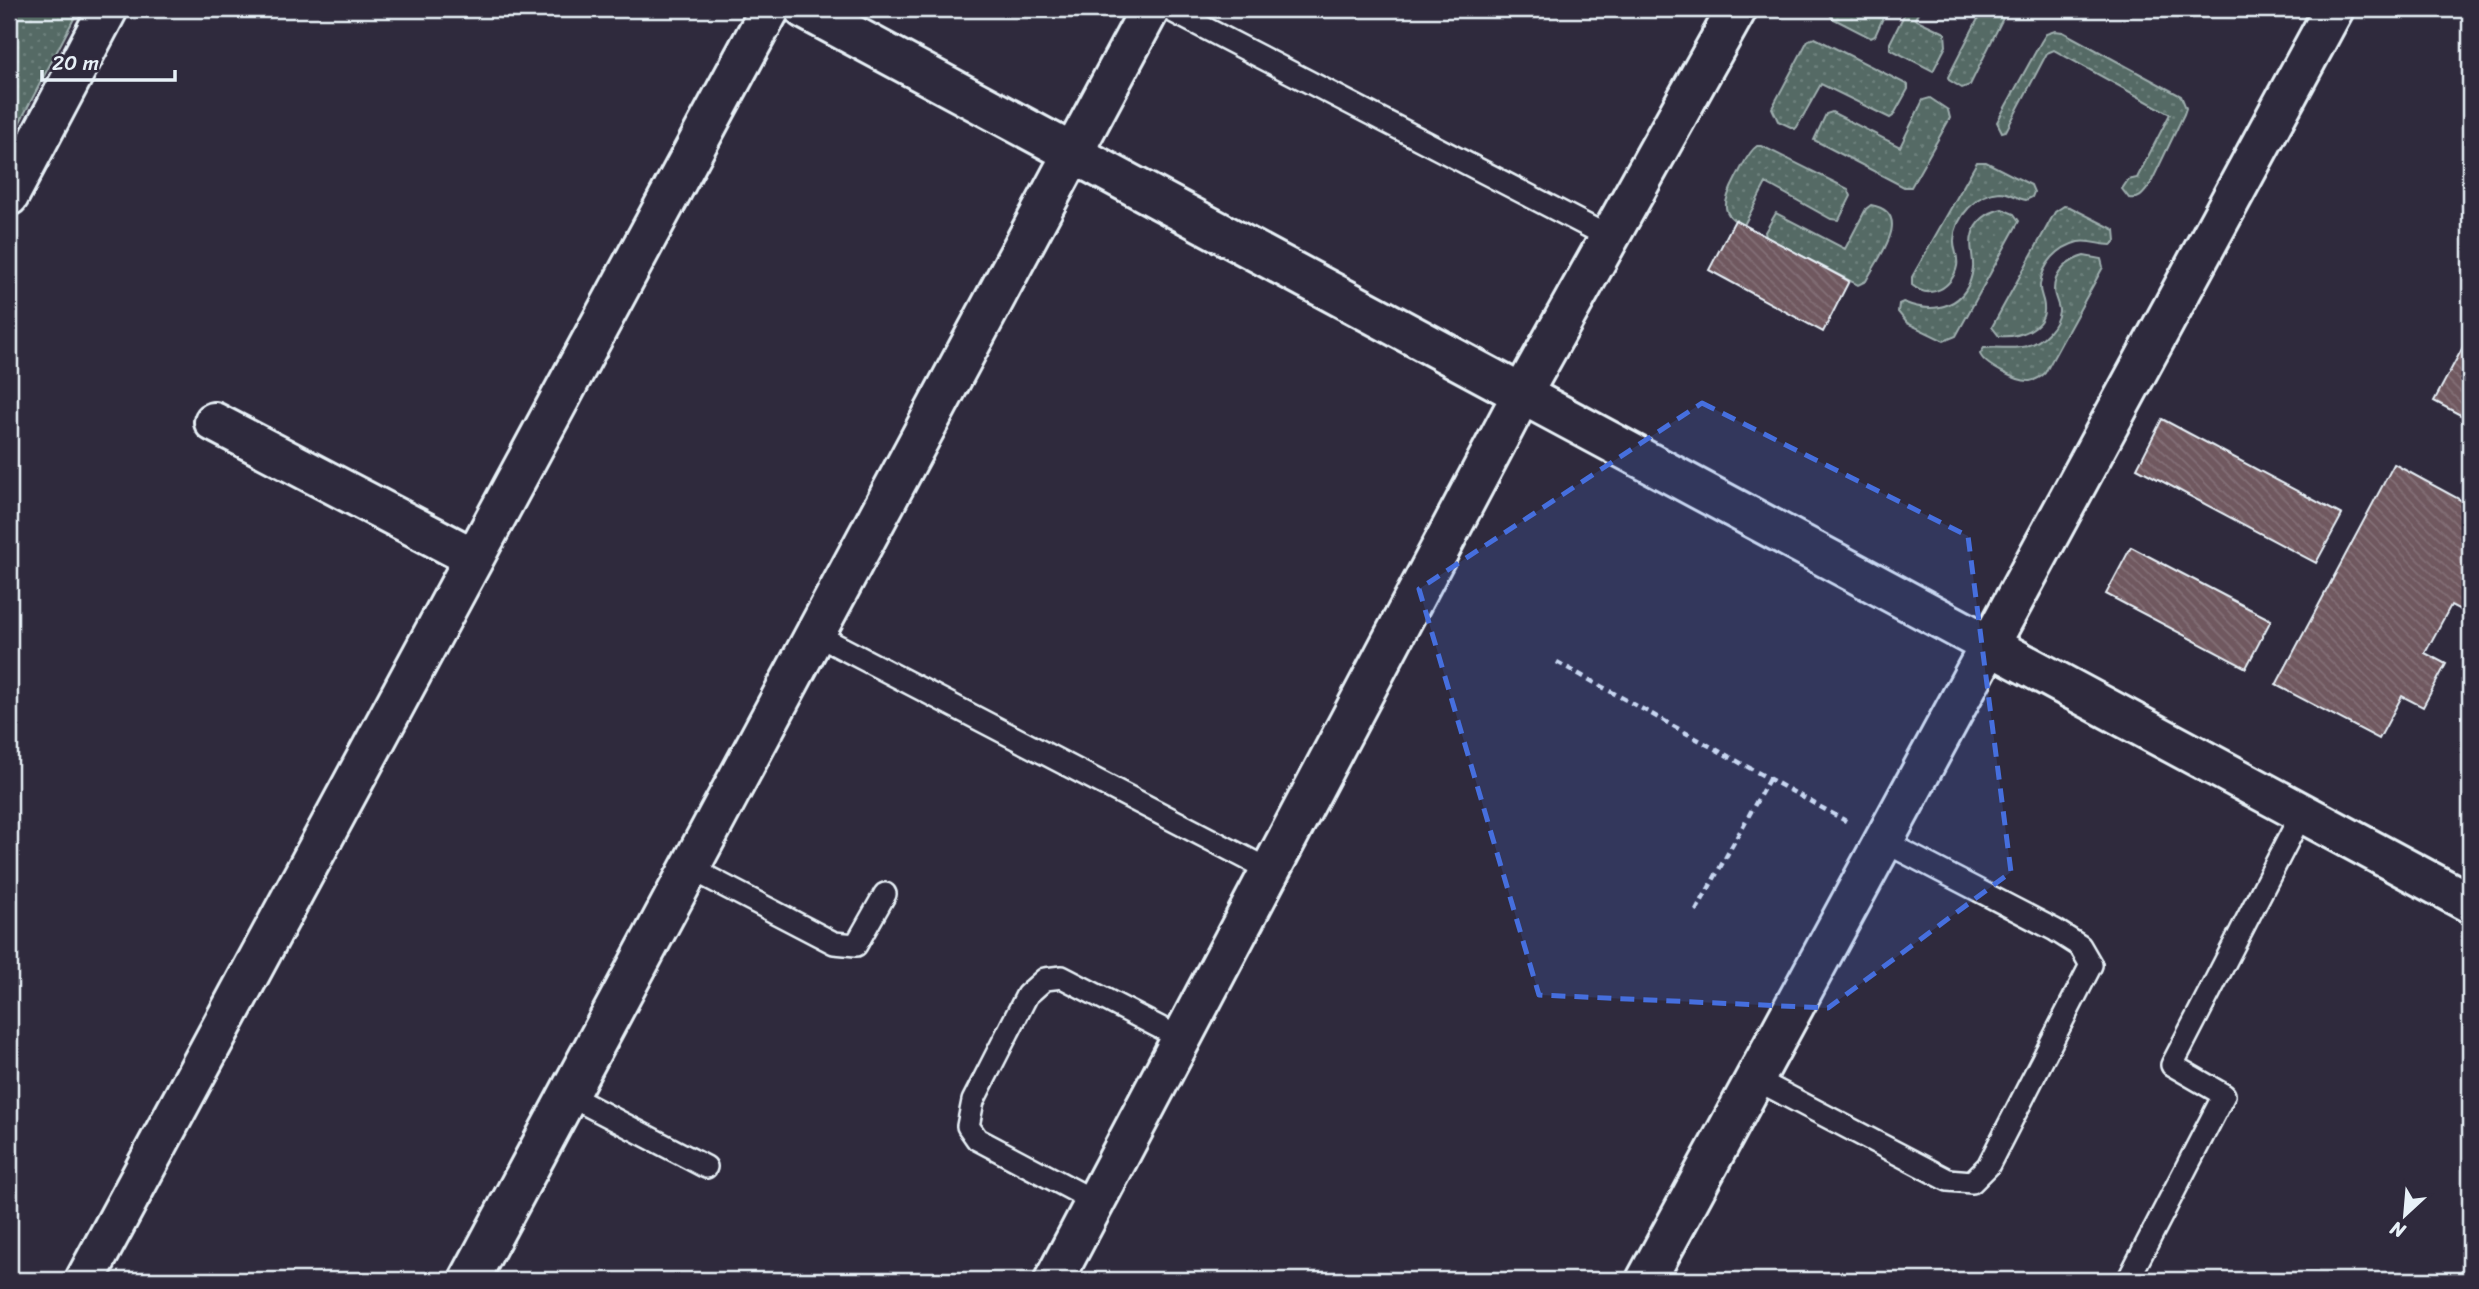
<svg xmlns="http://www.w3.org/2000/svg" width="2479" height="1289" font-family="Sriracha,sans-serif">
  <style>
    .grass { fill: url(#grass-dots); stroke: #9eaeae; stroke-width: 2 }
    .building { fill: url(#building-back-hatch); stroke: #e8f1f8; stroke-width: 2 }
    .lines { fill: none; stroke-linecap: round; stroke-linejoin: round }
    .service-casing { stroke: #e8f1f8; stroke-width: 26 }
    .minor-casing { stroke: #e8f1f8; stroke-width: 44 }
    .path { stroke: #e8f1f8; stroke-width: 4.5; stroke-dasharray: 7 5; stroke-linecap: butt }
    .service { stroke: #2f2a3d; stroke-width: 21 }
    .minor { stroke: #2f2a3d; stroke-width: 38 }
    .marked { fill: #466fde; fill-opacity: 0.2; stroke: #466fde; stroke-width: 5; stroke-dasharray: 14 9; stroke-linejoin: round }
  </style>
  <defs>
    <pattern id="grass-dots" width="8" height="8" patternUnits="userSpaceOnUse" patternTransform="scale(1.75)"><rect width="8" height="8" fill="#556a65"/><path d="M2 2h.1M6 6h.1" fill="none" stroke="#6d807c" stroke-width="1.8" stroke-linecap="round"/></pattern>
    <pattern id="building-back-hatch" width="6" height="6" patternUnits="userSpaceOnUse" patternTransform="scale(1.75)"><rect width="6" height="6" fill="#6f585f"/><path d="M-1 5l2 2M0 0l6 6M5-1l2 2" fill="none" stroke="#847077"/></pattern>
  </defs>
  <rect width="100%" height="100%" fill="#2f2a3d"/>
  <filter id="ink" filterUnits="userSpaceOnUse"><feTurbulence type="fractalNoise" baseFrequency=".0143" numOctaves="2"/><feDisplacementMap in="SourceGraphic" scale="14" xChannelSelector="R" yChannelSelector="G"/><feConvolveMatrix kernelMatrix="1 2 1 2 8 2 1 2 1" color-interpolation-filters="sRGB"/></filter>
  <g filter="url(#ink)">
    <path class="grass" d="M 9,9 L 79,9 L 9,143 Z
      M 1827,9 L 1887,9 L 1875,36 L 1871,38 L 1832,18 Z
      M 1907,9 L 1920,9 L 1915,19 L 1945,33 L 1946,46 L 1933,71 L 1890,49 L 1890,43 Z
      M 1983,9 L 2006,9 L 2006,12 L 1970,85 L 1962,88 L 1949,80 L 1948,77 Z
      M 2055,31 L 2063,32 L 2181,96 L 2186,108 L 2184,114 L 2150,185 C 2143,194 2140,200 2129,198 L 2122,189 L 2128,180 L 2137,178 L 2170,114 L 2054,50 L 2047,53 L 2006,131 L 2002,132 L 1997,122 L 2041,42 L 2046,34 Z
      M 1815,38 L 1908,85 L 1908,89 L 1893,116 L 1890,118 L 1821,84 L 1797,127 L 1795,129 L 1778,121 L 1772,108 L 1808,40 Z
      M 1930,98 L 1948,110 L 1950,118 L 1911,187 L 1904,187 L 1814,140 L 1826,114 L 1832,112 L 1900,147 L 1923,100 Z
      M 1757,146 L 1762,146 L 1848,189 L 1851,196 L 1839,220 L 1831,219 L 1766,183 L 1744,225 C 1714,214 1728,194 1738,174 C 1744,164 1748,152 1757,146 Z
      M 1977,162 L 1986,162 L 2031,185 L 2034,192 L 2032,197 L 2026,200 C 2017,199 2010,192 2000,192 C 1977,193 1955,217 1954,240 C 1953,249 1959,256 1957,266 C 1953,287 1930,301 1912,285 L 1912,277 Z
      M 1871,205 C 1915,213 1878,258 1866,281 L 1858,285 L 1766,237 L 1765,232 L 1776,213 L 1845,249 L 1866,209 Z
      M 2064,206 L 2070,207 L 2115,230 L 2116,241 L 2111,245 C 2100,245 2090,240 2078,242 C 2058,247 2042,264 2040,285 C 2039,293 2044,299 2044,307 C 2046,329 2017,338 1999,336 L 1992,327 L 2055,212 Z
      M 2002,209 L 2014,214 L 2019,221 L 1956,336 L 1944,341 L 1907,323 L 1898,312 L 1899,304 L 1903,302 C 1935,315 1968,307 1973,268 C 1974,258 1969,246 1972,236 C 1975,221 1988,212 2002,209 Z
      M 2084,256 L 2101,259 L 2103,267 L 2045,373 C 2041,377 2036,380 2030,381 C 2018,382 1984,365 1980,354 L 1984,348 C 1999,346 2012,350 2027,346 C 2042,342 2057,327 2059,311 C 2059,304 2054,297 2054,290 C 2054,272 2069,260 2084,256 Z"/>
    <path class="building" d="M 1735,220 L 1849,281 L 1823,332 L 1709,270 Z
      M 2470,334 L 2470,420 L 2434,401 Z
      M 2162,419 L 2342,515 L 2316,563 L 2137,468 Z
      M 2394,464 L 2470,505 L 2470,615 L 2451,605 L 2425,653 L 2446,664 L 2423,707 L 2402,696 L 2379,739 L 2276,685 Z
      M 2131,547 L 2271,620 L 2246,668 L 2106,594 Z"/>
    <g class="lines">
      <g class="service-casing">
        <path id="service" d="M 1168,9 L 1609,237
          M 815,634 L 1271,871
          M 690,868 L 834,943 L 856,945 L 885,894
          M 1755,1079 L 1948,1180 L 1972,1182 L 1988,1166 L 2091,965 L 2080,946 L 2055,930 L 1883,841
          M 568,1095 L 706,1167
          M 1094,1201 L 977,1139 L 968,1126 L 973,1101 L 1027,995 L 1045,979 L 1062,977 L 1180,1038
          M 2128,1280 L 2224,1095 L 2172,1065 L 2302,813"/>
      </g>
      <g class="minor-casing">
        <path id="minor" d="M 804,9 L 2470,903
          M 9,196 L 108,9
          M 214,422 L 474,558
          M 85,1280 L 770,9
          M 469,1280 L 1150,9
          M 1054,1280 L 1522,394 L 1737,9
          M 1646,1280 L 2334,9"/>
      </g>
      <path class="path" d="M 1557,662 L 1846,821
        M 1696,911 L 1769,779"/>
      <use href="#service" class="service"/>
      <use href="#minor" class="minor"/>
    </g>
  </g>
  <path class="marked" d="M 1702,403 L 1968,536 L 2011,872 L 1828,1008 L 1539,995 L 1419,589 Z"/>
  <rect width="2479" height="1289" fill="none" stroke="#2f2a3d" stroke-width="35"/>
  <rect x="18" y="18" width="2444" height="1254" fill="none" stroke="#e8f1f8" stroke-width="2.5" filter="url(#ink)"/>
  <g transform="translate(2405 1215) rotate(206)" stroke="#2f2a3d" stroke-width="5" paint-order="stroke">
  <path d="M0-5L12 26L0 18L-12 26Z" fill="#e8f1f8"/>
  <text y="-10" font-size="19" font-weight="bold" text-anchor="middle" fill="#e8f1f8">N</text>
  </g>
  <path d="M42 70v10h133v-10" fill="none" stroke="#e8f1f8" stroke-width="3.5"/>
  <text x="52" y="70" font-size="21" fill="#e8f1f8" stroke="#2f2a3d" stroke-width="5" paint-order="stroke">20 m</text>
</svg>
